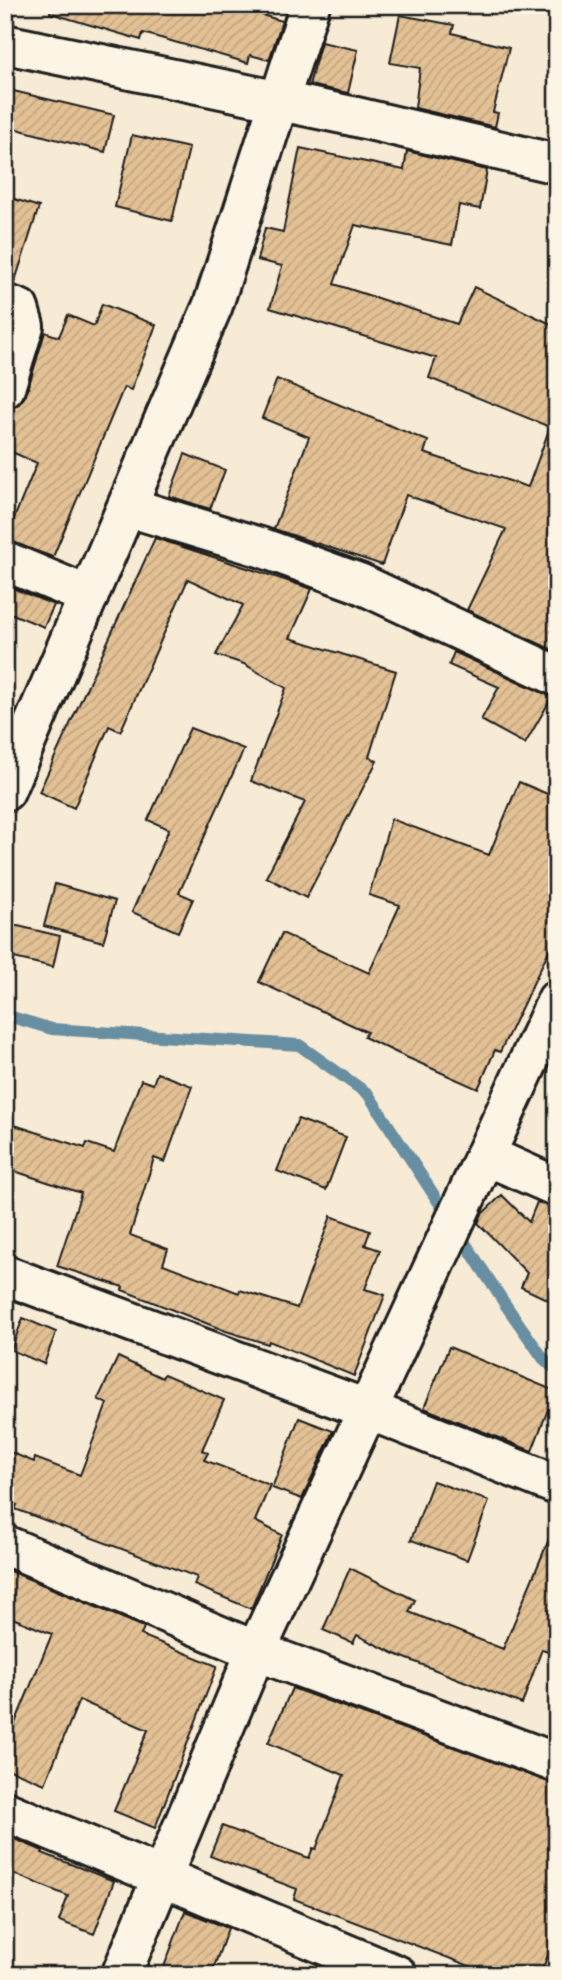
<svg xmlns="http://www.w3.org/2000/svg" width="562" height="1980" font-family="'Comic Neue',sans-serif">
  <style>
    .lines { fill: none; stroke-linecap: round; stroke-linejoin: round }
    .stream { stroke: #678ea1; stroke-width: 12 }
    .building { fill: url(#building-hatch); stroke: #1c1c1c; stroke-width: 2 }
    .minor-casing { stroke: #1c1c1c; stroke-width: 44 }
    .minor { stroke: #fcf5e5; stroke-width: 38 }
  </style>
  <defs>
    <pattern id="building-hatch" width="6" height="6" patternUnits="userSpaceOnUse" patternTransform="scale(1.75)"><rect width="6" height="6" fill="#e3c195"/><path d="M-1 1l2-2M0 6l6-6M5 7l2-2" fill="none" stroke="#c2a580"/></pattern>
  </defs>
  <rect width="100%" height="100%" fill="#f7ebd5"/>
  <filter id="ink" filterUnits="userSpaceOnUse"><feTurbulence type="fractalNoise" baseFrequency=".0143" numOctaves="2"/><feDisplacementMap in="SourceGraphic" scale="14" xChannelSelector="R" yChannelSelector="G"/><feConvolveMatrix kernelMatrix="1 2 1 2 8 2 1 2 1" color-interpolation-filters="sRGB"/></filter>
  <g filter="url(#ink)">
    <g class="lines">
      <path class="stream" d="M 5,1015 L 52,1029 L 299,1045 L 368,1094 L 505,1304 L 543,1358 L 557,1371"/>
    </g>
    <path class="building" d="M 51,5 L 265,5 L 262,15 L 282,21 L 269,60 L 250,55 L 248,63 L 143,33 L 141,40 L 50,13 Z
      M 400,15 L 454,25 L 452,33 L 509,48 L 493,112 L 498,113 L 495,127 L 415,108 L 420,68 L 390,63 Z
      M 321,42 L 358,50 L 348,93 L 309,85 Z
      M 5,89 L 114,115 L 105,152 L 5,126 Z
      M 132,135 L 189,148 L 172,221 L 115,207 Z
      M 300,148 L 404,170 L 407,151 L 487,170 L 480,209 L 459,205 L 452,245 L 355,225 L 334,284 L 457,324 L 474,287 L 557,327 L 557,652 L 467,610 L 506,529 L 406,495 L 382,565 L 274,529 L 309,437 L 262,418 L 277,379 L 428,441 L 424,453 L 528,487 L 550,427 L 429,378 L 436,358 L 270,308 L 282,266 L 257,260 L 265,228 L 283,232 Z
      M 5,196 L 39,207 L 14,284 L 5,283 Z
      M 102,304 L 156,325 L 131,390 L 124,387 L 53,557 L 5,540 L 37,463 L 5,449 L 5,409 L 19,404 L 26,395 L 45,332 L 59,337 L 68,315 L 94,326 Z
      M 185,454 L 225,470 L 210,509 L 169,496 Z
      M 155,538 L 312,589 L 290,638 L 396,671 L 369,757 L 377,761 L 306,898 L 266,877 L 305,802 L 251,781 L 286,688 L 244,664 L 216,655 L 243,605 L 188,579 L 122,728 L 120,731 L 109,726 L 74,808 L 39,792 Z
      M 5,585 L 54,605 L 44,627 L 5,611 Z
      M 454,652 L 552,697 L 525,744 L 481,720 L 499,687 L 449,665 Z
      M 190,728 L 244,749 L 179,893 L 193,899 L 178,932 L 132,912 L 169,829 L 148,820 Z
      M 519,782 L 557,798 L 557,934 L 500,1052 L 495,1050 L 478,1089 L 397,1053 L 364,1037 L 367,1032 L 259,982 L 282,933 L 369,973 L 400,905 L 369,895 L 391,819 L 489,855 Z
      M 55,884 L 115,901 L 103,942 L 44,926 Z
      M 5,923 L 60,936 L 53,967 L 5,956 Z
      M 157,1073 L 192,1086 L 165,1162 L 154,1158 L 130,1235 L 168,1249 L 163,1264 L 239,1293 L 240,1290 L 297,1308 L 331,1216 L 370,1231 L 365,1245 L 380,1250 L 365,1289 L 385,1295 L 354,1376 L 269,1341 L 268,1344 L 226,1331 L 122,1290 L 123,1287 L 57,1266 L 81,1193 L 5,1168 L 5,1122 L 85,1148 L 87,1143 L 114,1152 L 141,1080 L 153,1084 Z
      M 298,1119 L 346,1137 L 326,1190 L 277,1171 Z
      M 502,1195 L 529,1222 L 537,1202 L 557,1208 L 557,1304 L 521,1287 L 527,1273 L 478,1223 L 482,1214 Z
      M 23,1318 L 56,1332 L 44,1364 L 11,1350 Z
      M 449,1347 L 555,1391 L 532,1451 L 424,1408 Z
      M 118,1357 L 162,1378 L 164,1374 L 224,1400 L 202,1450 L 208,1453 L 204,1460 L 270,1485 L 255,1521 L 282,1535 L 251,1609 L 194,1585 L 197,1577 L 15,1509 L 17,1505 L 5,1500 L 5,1450 L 34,1462 L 35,1458 L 80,1475 L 107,1404 L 98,1399 Z
      M 299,1418 L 333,1431 L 302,1499 L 272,1488 Z
      M 433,1481 L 489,1501 L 467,1560 L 411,1540 Z
      M 557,1520 L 557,1627 L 548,1651 L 542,1649 L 522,1704 L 395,1654 L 357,1635 L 353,1643 L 323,1630 L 350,1568 L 415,1600 L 409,1612 L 503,1649 Z
      M 5,1569 L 144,1627 L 141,1635 L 217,1666 L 155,1828 L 114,1811 L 148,1730 L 79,1700 L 45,1784 L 5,1768 L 5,1725 L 13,1728 L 52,1634 L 5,1615 Z
      M 292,1688 L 557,1785 L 557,1933 L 540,1975 L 493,1975 L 294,1899 L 297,1889 L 210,1856 L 222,1826 L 309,1858 L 313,1848 L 316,1849 L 344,1775 L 268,1743 Z
      M 5,1835 L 43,1851 L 42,1853 L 114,1881 L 94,1934 L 59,1921 L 68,1896 L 5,1870 Z
      M 185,1911 L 228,1928 L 211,1975 L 161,1975 Z"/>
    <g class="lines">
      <g class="minor-casing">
        <path id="minor" d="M 5,44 L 352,116 L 557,164
          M 5,304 L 19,309 L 24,326 L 5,388
          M 128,507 L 260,547 L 359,583 L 557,676
          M 5,561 L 89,596
          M 5,791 L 213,305 L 310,5
          M 485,1155 L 557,1187
          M 5,1275 L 369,1410 L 557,1485
          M 5,1545 L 256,1651 L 557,1763
          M 5,1811 L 397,1975
          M 121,1975 L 256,1651 L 557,1000"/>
      </g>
      <use href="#minor" class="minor"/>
    </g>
  </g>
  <rect width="562" height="1980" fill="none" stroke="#fcf5e5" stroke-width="28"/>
  <rect x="14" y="14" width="534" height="1952" fill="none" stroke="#1c1c1c" stroke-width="2.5" filter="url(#ink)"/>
</svg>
